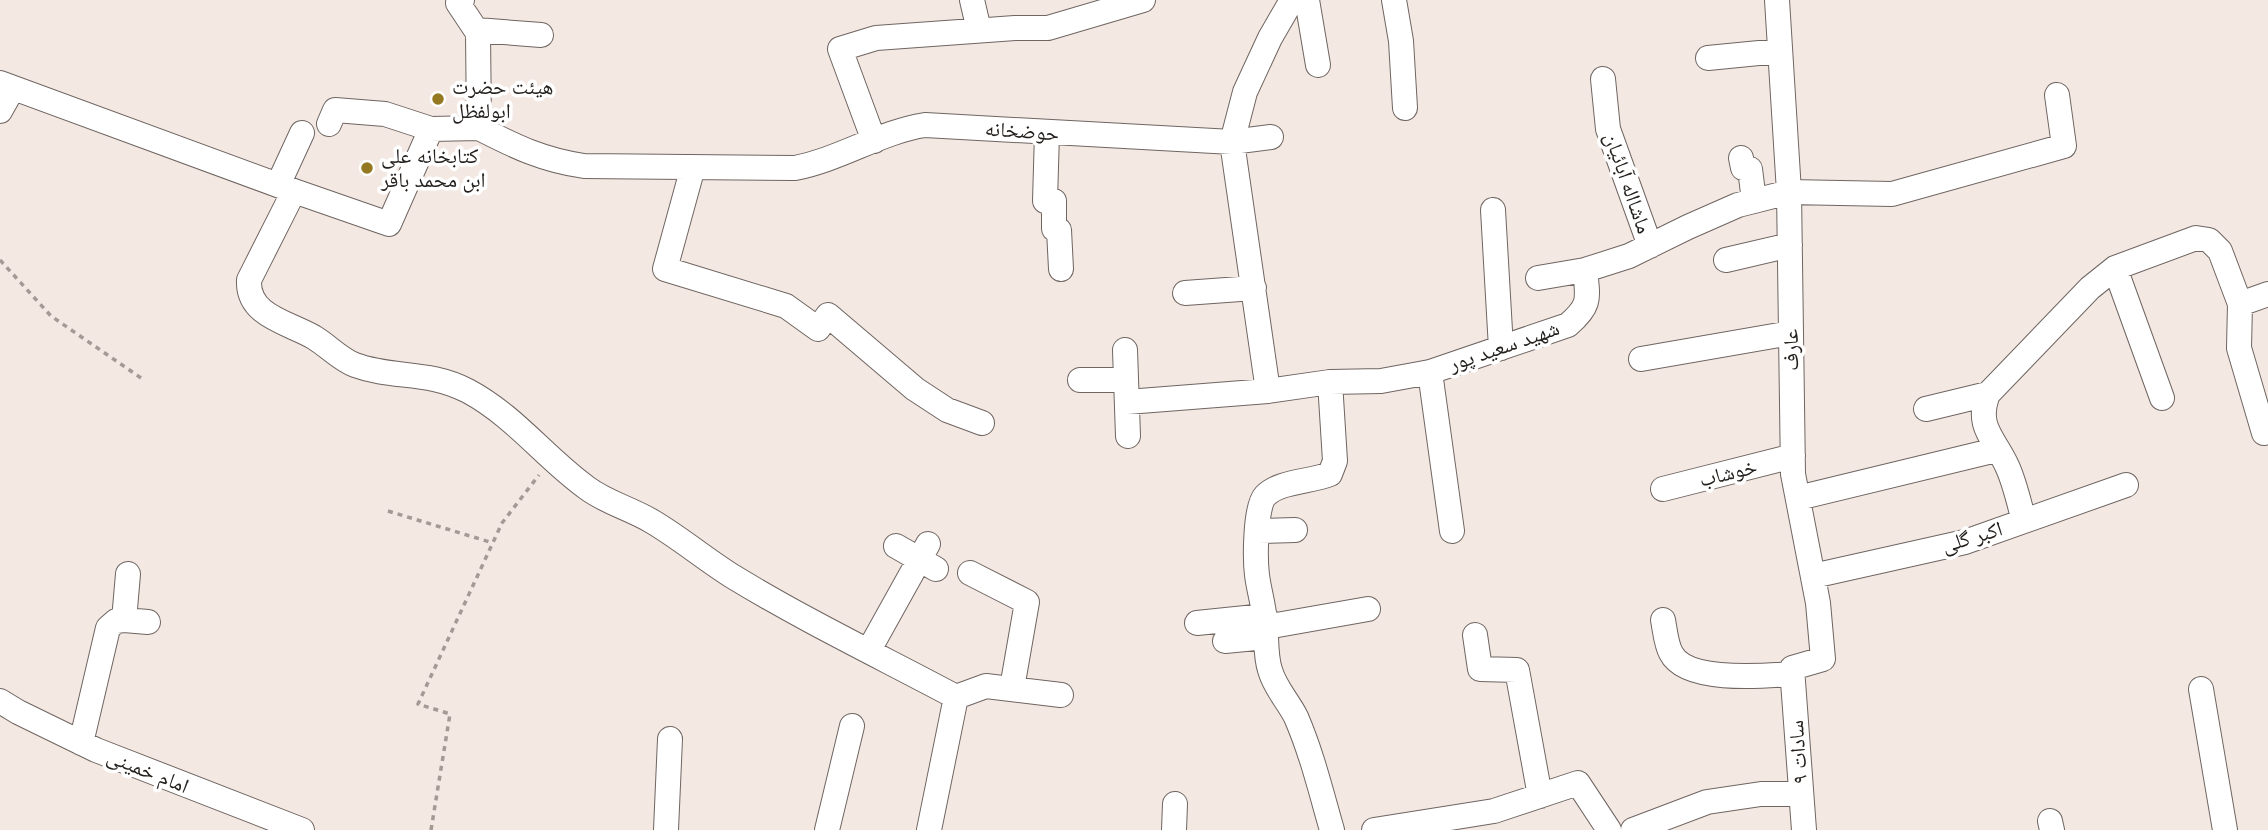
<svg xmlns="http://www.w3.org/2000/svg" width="2268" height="830" font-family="Mulish,'Noto Naskh Arabic',sans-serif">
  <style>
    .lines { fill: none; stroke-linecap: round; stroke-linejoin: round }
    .minor-casing { stroke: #6f6561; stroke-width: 26 }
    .path { stroke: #a39a96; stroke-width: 3.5; stroke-dasharray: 5 5; stroke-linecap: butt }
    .minor { stroke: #fff; stroke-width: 24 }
    .poi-dot { fill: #957921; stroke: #fff; stroke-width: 2.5 }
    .labels { text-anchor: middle; stroke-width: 7; stroke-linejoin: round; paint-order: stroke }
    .poi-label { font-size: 21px; fill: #24201e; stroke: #fff; text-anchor: start }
    .street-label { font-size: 21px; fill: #24201e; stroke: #fff }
  </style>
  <rect width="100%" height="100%" fill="#f3e8e2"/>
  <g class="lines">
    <g class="minor-casing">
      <path id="minor" d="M 462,0 L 458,3 L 478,33 L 479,128 C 516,147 543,160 584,166 L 795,168 C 841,159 880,132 925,125 L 1232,142 L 1271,137
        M 972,0 L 979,30
        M 1292,0 L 1270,38 L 1245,92 L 1232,142 L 1268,391 L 1330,382 L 1335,461 L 1330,474 C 1310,482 1279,481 1265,496 C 1255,507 1255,559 1257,575 C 1259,591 1264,606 1265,622 C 1267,638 1265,655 1270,670 C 1275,688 1288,701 1296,717 C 1312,754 1321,792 1332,830
        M 1307,0 L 1318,65
        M 1394,0 L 1401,41 L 1405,108
        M 1777,0 L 1789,192 L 1793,474 L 1818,603 L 1823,659 L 1792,668 L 1804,830
        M 477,30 L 541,35
        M 1708,58 L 1780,51
        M 1603,79 L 1608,129 L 1650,246
        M 0,83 L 294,191 L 249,280 C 247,317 291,323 315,338 C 328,346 341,360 355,365 C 393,379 428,370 468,391 C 516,417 544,457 587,488 C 607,503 632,509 653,522 C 680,538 705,559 732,576 C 804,620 881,657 956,697 L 929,830
        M 0,111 L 13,88
        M 329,124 L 335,110 L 385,114 L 431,129 L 479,128
        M 1047,133 L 1045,201 L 1054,201 L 1054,229 L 1059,230 L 1061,269
        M 874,141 L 840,49 L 876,38 L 1015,28 L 1048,28 L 1143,0
        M 1741,158 L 1743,168 L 1750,169 L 1754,201
        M 693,167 L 665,269 L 786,306 L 818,329 L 828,315 L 915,389 L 947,410 L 982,423
        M 278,185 L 302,133
        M 294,191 L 389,224 L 431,129
        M 1493,210 L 1501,348
        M 1726,260 L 1790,245
        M 2115,268 L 2162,398
        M 1538,278 L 1585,270
        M 1185,293 L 1254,288
        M 2240,304 L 2268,294
        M 1125,350 L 1128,436
        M 1641,359 L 1791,333
        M 1430,372 L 1452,531
        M 1080,380 L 1126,380
        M 1330,382 L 1381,381 L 1430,372 L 1568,325 C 1591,305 1588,299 1585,270 L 1629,256 L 1688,227 L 1738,205 L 1754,201 L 1789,192 L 1892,194 L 2064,146 L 2057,95
        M 1127,402 L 1268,391
        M 1926,409 L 1988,394
        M 1663,489 L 1793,456
        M 1798,498 L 1996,450
        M 2024,521 C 2019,503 2015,483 2007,466 C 1995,439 1975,427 1988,394 L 2090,288 L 2115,268 L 2196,238 L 2209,240 L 2220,251 L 2240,304 L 2239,348 L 2264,433
        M 1258,531 L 1295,530
        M 896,546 L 936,569
        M 970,573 L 1027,602 L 1012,688
        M 1813,576 L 1965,542 L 2126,485
        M 124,620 L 148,622
        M 1663,620 C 1665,630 1666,644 1671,653 C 1686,683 1764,676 1792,674
        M 1197,623 L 1265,616
        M 1266,627 L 1368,609
        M 1475,635 L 1480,669 L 1517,670 L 1540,796
        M 1225,641 L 1266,637
        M 869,650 L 928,544
        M 2201,689 L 2225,830
        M 956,697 L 986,686 L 1061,695
        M 0,701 L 18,712 L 96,750 L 302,830
        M 81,743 L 108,628 L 116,621 L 124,620 L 128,574
        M 2050,821 L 2052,830
        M 666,830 L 670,739
        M 827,830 L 852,726
        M 1174,830 L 1175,804
        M 1374,830 L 1494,811 L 1578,783 L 1609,830
        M 1633,830 L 1707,802 L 1761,794 L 1801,794"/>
    </g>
    <path class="path" d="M 0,260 L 51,316 L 141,378
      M 388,511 L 493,543
      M 431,830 L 450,714 L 418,704 L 502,523 L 539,475"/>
    <use href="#minor" class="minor"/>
  </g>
  <g class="poi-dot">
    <circle cx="438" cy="99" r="7"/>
    <circle cx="367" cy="168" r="7"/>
  </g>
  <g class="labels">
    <g class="poi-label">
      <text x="452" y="94">هیئت حضرت<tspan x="452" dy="24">ابولفظل</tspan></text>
      <text x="381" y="163">کتابخانه علی<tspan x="381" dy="24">ابن محمد باقر</tspan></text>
    </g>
    <g class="street-label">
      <text transform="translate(1022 131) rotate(4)" y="7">حوضخانه</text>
      <text transform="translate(1628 183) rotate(71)" y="7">ماشااله آبائیان</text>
      <text transform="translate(1504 346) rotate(-19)" y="7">شهید سعید پور</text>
      <text transform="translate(1791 350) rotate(-91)" y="7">عارف</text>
      <text transform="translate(1728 473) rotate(-14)" y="7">خوشاب</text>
      <text transform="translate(1972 537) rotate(-17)" y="7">اکبر گلی</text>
      <text transform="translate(1798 752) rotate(-94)" y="7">سادات ۹</text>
      <text transform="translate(148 771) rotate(22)" y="7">امام خمینی</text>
    </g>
  </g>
</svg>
